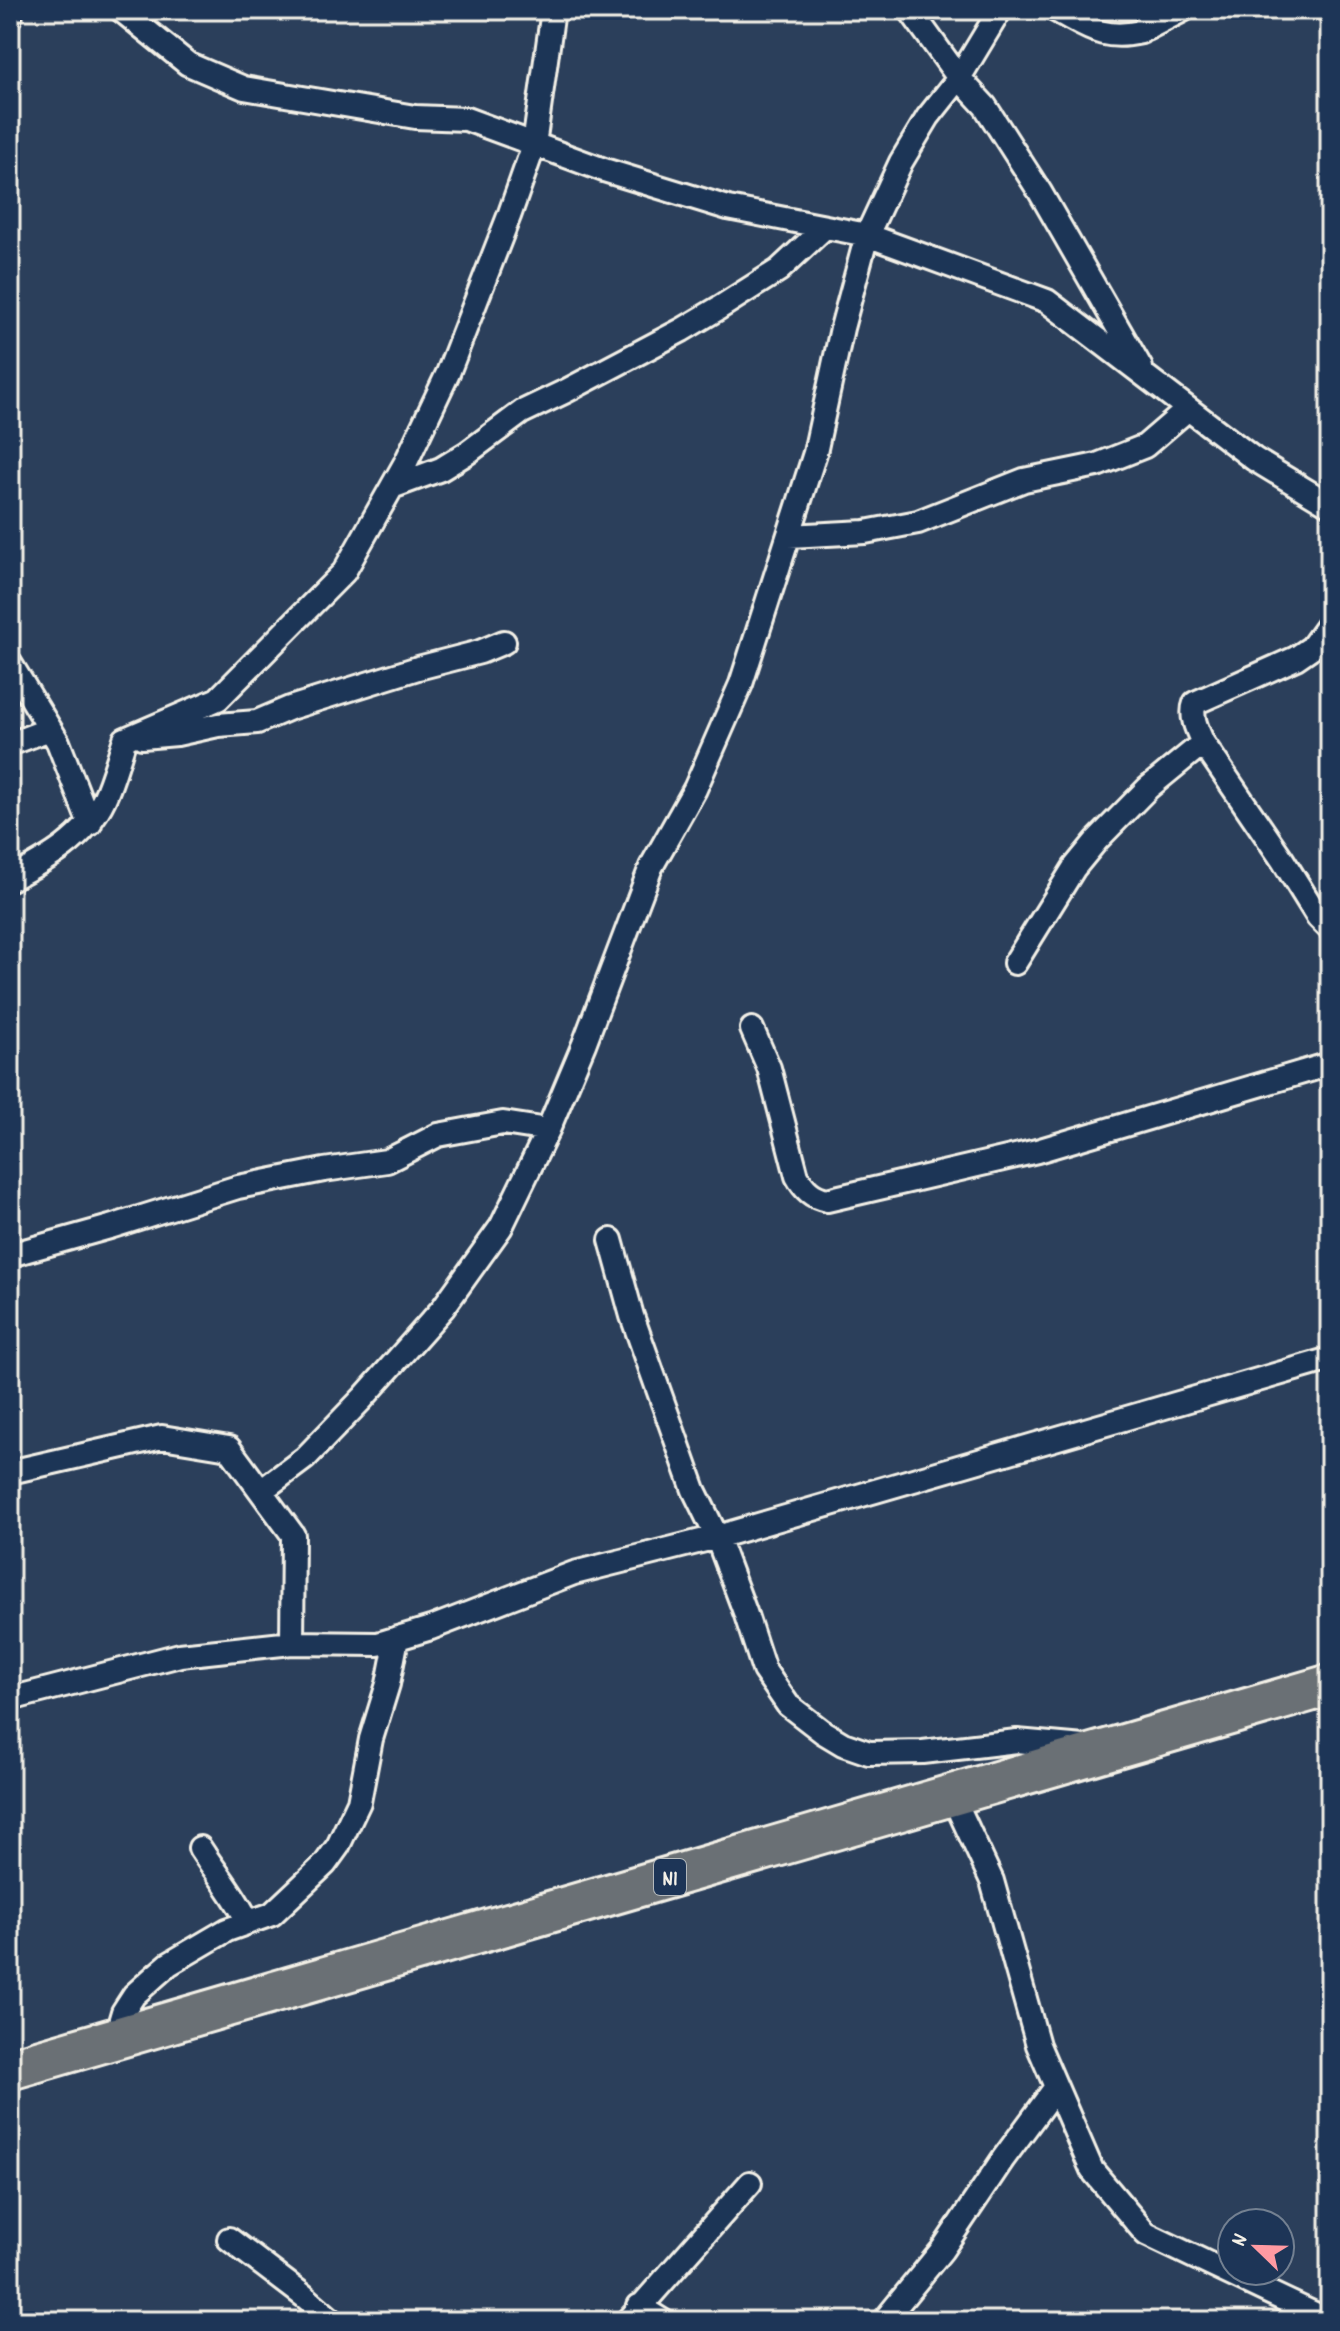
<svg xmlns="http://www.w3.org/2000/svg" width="1340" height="2331" font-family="Dekko,sans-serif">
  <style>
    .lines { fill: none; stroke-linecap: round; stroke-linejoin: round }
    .street-casing { stroke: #f4f1e8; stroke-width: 28 }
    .highway-casing { stroke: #f4f1e8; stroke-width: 46 }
    .street { stroke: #1d3557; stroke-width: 22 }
    .highway { stroke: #6b7074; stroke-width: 40 }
    .labels { text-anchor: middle; stroke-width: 6; stroke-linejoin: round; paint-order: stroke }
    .shield { fill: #1d3557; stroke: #b4b9bc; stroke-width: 2 }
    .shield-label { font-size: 22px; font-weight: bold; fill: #f4f1e8 }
  </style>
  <rect width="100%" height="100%" fill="#2b3f5b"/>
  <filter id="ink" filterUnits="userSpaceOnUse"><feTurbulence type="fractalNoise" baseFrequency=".0125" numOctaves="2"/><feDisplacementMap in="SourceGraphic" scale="16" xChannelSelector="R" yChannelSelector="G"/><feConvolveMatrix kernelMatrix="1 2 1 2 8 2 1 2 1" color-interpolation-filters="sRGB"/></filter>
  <g filter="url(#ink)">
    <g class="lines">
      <g class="street-casing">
        <path id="street" d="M 121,10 L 188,64 L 244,88 L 415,117 L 466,119 L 604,170 L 728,208 L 867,235 L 1047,301 L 1254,459 L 1330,505
          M 910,10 L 959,78 L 985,106 L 1040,192 L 1141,368
          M 1055,10 C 1088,27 1102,41 1141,32 L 1158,10
          M 10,17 L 12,10
          M 1146,29 L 1183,10
          M 392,487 L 441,469 L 467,453 L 522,412 L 566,391 L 682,330 L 719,308 L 779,270 L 825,227
          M 789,536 L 865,532 L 918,522 L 1024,480 L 1097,465 L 1145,446 L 1188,409
          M 1330,622 L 1312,647 L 1296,658 L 1195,703 C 1190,716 1197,730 1203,743 L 1282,859 L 1318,917 L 1330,929
          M 10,663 L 58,742 L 90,824
          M 142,737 L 177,734 L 218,725 L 257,722 L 290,708 L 418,668 L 480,652 L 504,642
          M 10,744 L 50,729
          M 10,879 C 48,859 85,839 104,799 C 113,780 118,759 125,739 L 218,699 L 344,572 L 406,462 L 448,373 L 509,216 L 534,145 L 553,10
          M 1015,963 L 1074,868 L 1097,840 L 1148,788 L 1203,743
          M 752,1029 L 769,1068 L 797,1176 C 804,1189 812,1197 827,1200 L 1037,1151 L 1330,1064
          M 611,1240 L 632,1316 L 694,1490 L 717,1537 L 745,1612 L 764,1670 L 788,1705 L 823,1732 L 843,1744 L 869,1753 L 923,1752 L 1017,1741 L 1084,1747
          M 10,1255 L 110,1227 L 238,1187 L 324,1170 L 387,1161 L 438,1135 L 503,1123 L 548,1130
          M 10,1472 L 162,1437 L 229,1448 L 293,1535 L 292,1643
          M 261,1491 L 305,1458 L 363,1398 L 443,1308 L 501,1227 L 548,1130 L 584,1044 L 651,867 L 695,789 L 741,684 L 815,453 L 842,328 L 867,235 L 901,162 L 928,117 L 959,78 L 1000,10
          M 10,1699 L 180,1655 L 292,1643 L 378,1644 L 431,1628 L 574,1573 L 717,1537 L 1330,1359
          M 952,1795 L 992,1881 L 1038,2045 L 1092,2170 L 1146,2234 L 1329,2321
          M 200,1848 C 216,1873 235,1895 248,1922
          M 115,2039 L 123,2012 L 134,1995 L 154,1977 L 169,1964 L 227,1930 L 272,1914 L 325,1864 L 338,1846 L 359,1802 L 371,1739 L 388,1684 L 397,1638
          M 229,2239 L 304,2296 L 333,2321
          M 639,2306 L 663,2321
          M 628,2321 L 750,2183
          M 884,2321 L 942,2250 L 1003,2159 L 1056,2087"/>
      </g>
      <g class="highway-casing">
        <path id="highway" d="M 10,2069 L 1330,1685"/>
      </g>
      <use href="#street" class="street"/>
      <use href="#highway" class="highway"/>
    </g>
  </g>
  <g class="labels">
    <rect class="shield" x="654" y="1859" width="32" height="36" rx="6"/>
    <g class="shield-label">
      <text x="670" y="1885">N1</text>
    </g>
  </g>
  <rect width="1340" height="2331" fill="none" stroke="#1d3557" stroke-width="40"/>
  <rect x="20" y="20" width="1300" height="2291" fill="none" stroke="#f4f1e8" stroke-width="3" filter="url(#ink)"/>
  <g transform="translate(1256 2247) rotate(293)"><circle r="38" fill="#1d3557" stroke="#738091" stroke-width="2"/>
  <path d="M0-6L14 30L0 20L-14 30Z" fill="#ff9aa2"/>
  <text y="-12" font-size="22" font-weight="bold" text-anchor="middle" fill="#f4f1e8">N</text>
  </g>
</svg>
